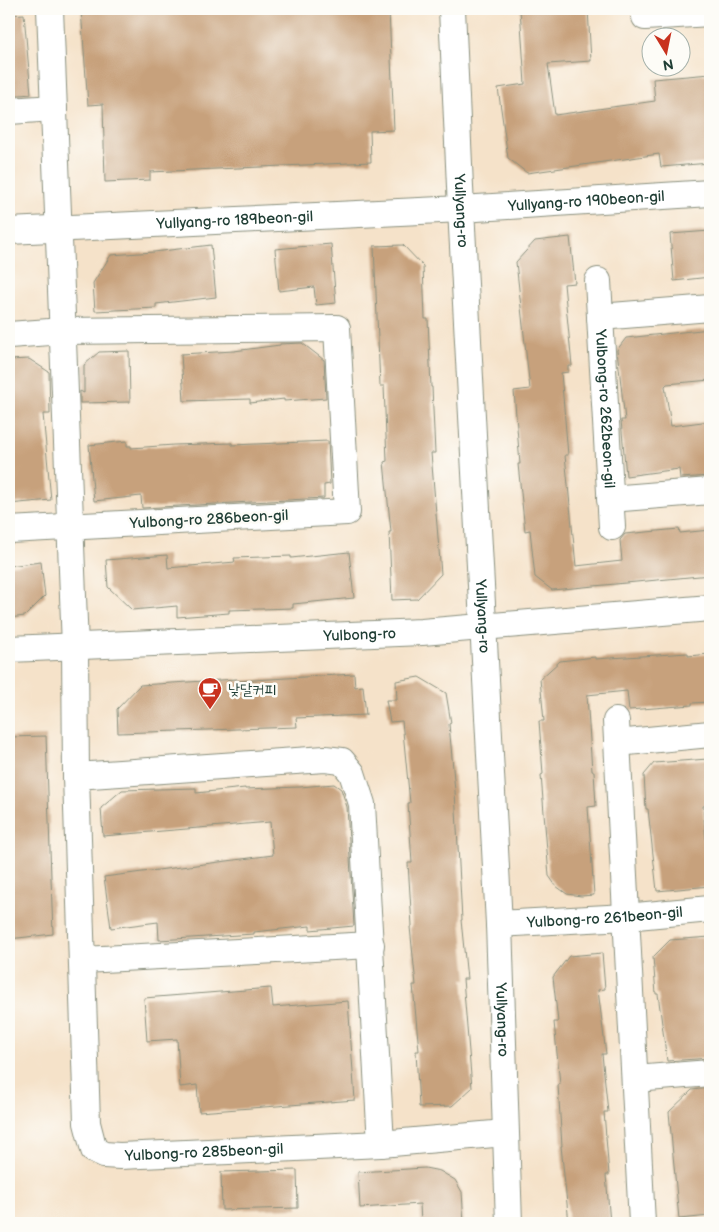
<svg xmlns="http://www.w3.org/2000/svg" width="719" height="1232" font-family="'Balsamiq Sans','Poor Story',sans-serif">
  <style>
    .building { fill: #c7a17c }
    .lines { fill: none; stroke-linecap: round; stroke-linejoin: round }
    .minor-casing { stroke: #8a907e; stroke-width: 28 }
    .minor { stroke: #fff; stroke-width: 26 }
    .labels { text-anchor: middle; stroke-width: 5; stroke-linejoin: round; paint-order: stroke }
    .street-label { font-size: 15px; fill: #1f3d34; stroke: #fdfcf7 }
    .poi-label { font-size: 15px; fill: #1f3d34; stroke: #fdfcf7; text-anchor: start }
  </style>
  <rect width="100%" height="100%" fill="#fdfcf7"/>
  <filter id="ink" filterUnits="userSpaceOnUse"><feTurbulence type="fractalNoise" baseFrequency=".02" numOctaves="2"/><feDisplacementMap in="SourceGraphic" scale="10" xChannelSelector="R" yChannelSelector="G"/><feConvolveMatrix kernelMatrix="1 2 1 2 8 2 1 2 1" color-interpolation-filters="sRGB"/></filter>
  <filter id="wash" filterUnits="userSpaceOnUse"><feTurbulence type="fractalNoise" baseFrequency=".0096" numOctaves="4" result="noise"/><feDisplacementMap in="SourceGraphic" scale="20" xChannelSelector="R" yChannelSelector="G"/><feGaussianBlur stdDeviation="1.12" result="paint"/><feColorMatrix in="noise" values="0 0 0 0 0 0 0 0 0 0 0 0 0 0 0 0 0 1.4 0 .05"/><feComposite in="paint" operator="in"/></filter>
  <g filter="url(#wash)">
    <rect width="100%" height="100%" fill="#f5e2c9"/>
    <g id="blocks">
      <path class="building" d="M 81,9 L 389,9 L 394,130 L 370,131 L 371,162 L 150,172 L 150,180 L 105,182 L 103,104 L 88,105 Z
        M 520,9 L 588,9 L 591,61 L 548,64 L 555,115 L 655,101 L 653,79 L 710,74 L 710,163 L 661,167 L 659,154 L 527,173 L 508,158 L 498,88 L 525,84 Z
        M 24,14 L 31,94 L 9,96 L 9,15 Z
        M 710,231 L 710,277 L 674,281 L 670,234 Z
        M 570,237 L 575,283 L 564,284 L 572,366 L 568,366 L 568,372 L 561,373 L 568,455 L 565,455 L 576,566 L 622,561 L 620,540 L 625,534 L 679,529 L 680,533 L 710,530 L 710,575 L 552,590 L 535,577 L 530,530 L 525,531 L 518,464 L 520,464 L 514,391 L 530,389 L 516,262 L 535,241 Z
        M 331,244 L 336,303 L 316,305 L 314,287 L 279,291 L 275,249 Z
        M 211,245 L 216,297 L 156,304 L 156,308 L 95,311 L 93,283 L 111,255 L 154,252 Z
        M 403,245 L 423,266 L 425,319 L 428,319 L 431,387 L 432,387 L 435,453 L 431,453 L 441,574 L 417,599 L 392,600 L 389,532 L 391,532 L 384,462 L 387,461 L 384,386 L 380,386 L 374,246 Z
        M 710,329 L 710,380 L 667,384 L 665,386 L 671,426 L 710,421 L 710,476 L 680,478 L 679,469 L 626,476 L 621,420 L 625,420 L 617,350 L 626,338 Z
        M 302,343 L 324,360 L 326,398 L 284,401 L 284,399 L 250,403 L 250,399 L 184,401 L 181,354 L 234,351 L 280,345 L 280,344 Z
        M 129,351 L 130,402 L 80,403 L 80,391 L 84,393 L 84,365 L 99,352 Z
        M 29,359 L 49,372 L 50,414 L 43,414 L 51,500 L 9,504 L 9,360 Z
        M 127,441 L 127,446 L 131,446 L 131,448 L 174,445 L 232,443 L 232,445 L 328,441 L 330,484 L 324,485 L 324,498 L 142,508 L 141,496 L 94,501 L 89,445 Z
        M 349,552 L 354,598 L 293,604 L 293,608 L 229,610 L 229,613 L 177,617 L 177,606 L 132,610 L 108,587 L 106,560 L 167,555 L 168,568 L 235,562 L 234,558 L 291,556 L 291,558 Z
        M 41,562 L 45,596 L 25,616 L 9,618 L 9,566 Z
        M 688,653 L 688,656 L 710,654 L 710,702 L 692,703 L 692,705 L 629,710 L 627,691 L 587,695 L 592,771 L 594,771 L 596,806 L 588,807 L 594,895 L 581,896 L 567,894 L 556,886 L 549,876 L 541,775 L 543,774 L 539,721 L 544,721 L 540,679 L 560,661 L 595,657 L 595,659 Z
        M 354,674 L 355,687 L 363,686 L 366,715 L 296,718 L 297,727 L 118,733 L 117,709 L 140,685 L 237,679 L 237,681 Z
        M 419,677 L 446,693 L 451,723 L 449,724 L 455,791 L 462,920 L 461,920 L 467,979 L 463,979 L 472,1088 L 452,1106 L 419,1107 L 416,1051 L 419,1051 L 413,985 L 416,985 L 410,927 L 412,926 L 408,863 L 412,863 L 408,803 L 410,803 L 402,721 L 390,722 L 386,700 L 397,700 L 396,681 Z
        M 46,736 L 53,934 L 9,939 L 9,737 Z
        M 708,759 L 710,805 L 703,806 L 710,886 L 657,891 L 648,809 L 646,809 L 644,775 L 654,763 Z
        M 334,784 L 341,789 L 347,807 L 354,926 L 310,930 L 310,926 L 254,932 L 254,934 L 159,940 L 158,922 L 111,928 L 104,877 L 273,855 L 270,822 L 103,836 L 101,808 L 122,790 L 196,788 L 196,793 L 245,788 L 245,789 L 300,787 Z
        M 710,937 L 710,1058 L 667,1061 L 658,994 L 656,994 L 653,957 L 670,940 Z
        M 602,953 L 605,989 L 598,990 L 606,1054 L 602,1054 L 608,1112 L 604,1112 L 609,1175 L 606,1175 L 610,1223 L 569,1223 L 561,1146 L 562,1146 L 558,1085 L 560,1084 L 554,1022 L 558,1022 L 553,977 L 569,956 Z
        M 271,988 L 273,1007 L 348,1001 L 355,1100 L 199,1112 L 197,1085 L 180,1087 L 177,1039 L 147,1041 L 144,998 Z
        M 710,1088 L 710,1216 L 679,1219 L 669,1112 L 692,1090 Z
        M 425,1168 L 440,1171 L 455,1180 L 462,1192 L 464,1223 L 421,1223 L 420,1204 L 360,1208 L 358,1172 Z
        M 297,1170 L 298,1208 L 222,1210 L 221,1172 Z"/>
    </g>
  </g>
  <g filter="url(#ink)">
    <use href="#blocks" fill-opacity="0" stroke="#8a907e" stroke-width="1"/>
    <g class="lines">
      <g class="minor-casing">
        <g id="minor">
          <path id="s1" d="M 50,9 L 75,647 L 76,776 L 87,1123 L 94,1150 L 104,1155 L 120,1156 L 381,1144 L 505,1133"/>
          <path id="s2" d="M 452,9 L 461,209 L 499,924 L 509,1223"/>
          <path d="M 645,9 L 645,17 L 710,13"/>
          <path d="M 9,111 L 54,108"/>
          <path id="s3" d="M 9,231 L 461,209 L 710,193"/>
          <path id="s4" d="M 598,281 L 612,527"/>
          <path d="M 600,317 L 710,308"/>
          <path d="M 9,335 L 63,331 L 337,328 L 347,512 L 9,530"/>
          <path d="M 610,499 L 710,491"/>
          <path id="s5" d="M 9,649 L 422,632 L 710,608"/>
          <path d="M 616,721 L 642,1223"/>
          <path d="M 617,743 L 710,734"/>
          <path d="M 76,776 L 325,759 L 342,761 L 352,773 L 362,804 L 381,1144"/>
          <path id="s6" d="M 499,924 L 626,917 L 710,909"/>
          <path d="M 83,960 L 371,945"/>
          <path d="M 635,1079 L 710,1073"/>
        </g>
      </g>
      <use href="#minor" class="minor"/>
    </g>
  </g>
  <defs>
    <g id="cafe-pin" transform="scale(1.25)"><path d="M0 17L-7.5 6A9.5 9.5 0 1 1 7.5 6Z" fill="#c8321e" stroke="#fdfcf7"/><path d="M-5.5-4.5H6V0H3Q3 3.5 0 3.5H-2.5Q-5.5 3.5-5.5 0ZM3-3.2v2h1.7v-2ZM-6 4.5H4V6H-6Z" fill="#fff"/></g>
  </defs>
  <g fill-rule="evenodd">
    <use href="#cafe-pin" x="210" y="689"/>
  </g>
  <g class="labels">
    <g class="street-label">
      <text dy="5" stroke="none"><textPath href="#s3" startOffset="578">Yullyang-ro 190beon-gil</textPath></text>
      <text dy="5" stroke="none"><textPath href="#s2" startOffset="202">Yullyang-ro</textPath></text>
      <text dy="5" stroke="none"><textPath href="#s3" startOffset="226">Yullyang-ro 189beon-gil</textPath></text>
      <text dy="5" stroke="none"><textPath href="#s4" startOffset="128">Yulbong-ro 262beon-gil</textPath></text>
      <text transform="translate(209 519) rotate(-3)" y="5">Yulbong-ro 286beon-gil</text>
      <text dy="5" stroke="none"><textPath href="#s2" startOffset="608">Yullyang-ro</textPath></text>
      <text dy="5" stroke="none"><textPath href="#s5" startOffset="351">Yulbong-ro</textPath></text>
      <text dy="5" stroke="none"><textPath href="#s6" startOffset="106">Yulbong-ro 261beon-gil</textPath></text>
      <text dy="5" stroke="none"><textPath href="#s2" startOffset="1012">Yullyang-ro</textPath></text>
      <text dy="5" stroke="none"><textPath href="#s1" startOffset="1254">Yulbong-ro 285beon-gil</textPath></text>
    </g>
    <g class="poi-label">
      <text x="228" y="694">낮달커피</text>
    </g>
  </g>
  <rect width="719" height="1232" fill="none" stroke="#fdfcf7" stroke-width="30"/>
  <g transform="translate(666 52) rotate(170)"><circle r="24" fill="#fdfcf7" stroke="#a4b0a9"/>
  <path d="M0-4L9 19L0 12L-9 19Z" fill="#c8321e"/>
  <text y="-8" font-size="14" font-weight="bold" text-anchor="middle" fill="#1f3d34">N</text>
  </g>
</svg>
